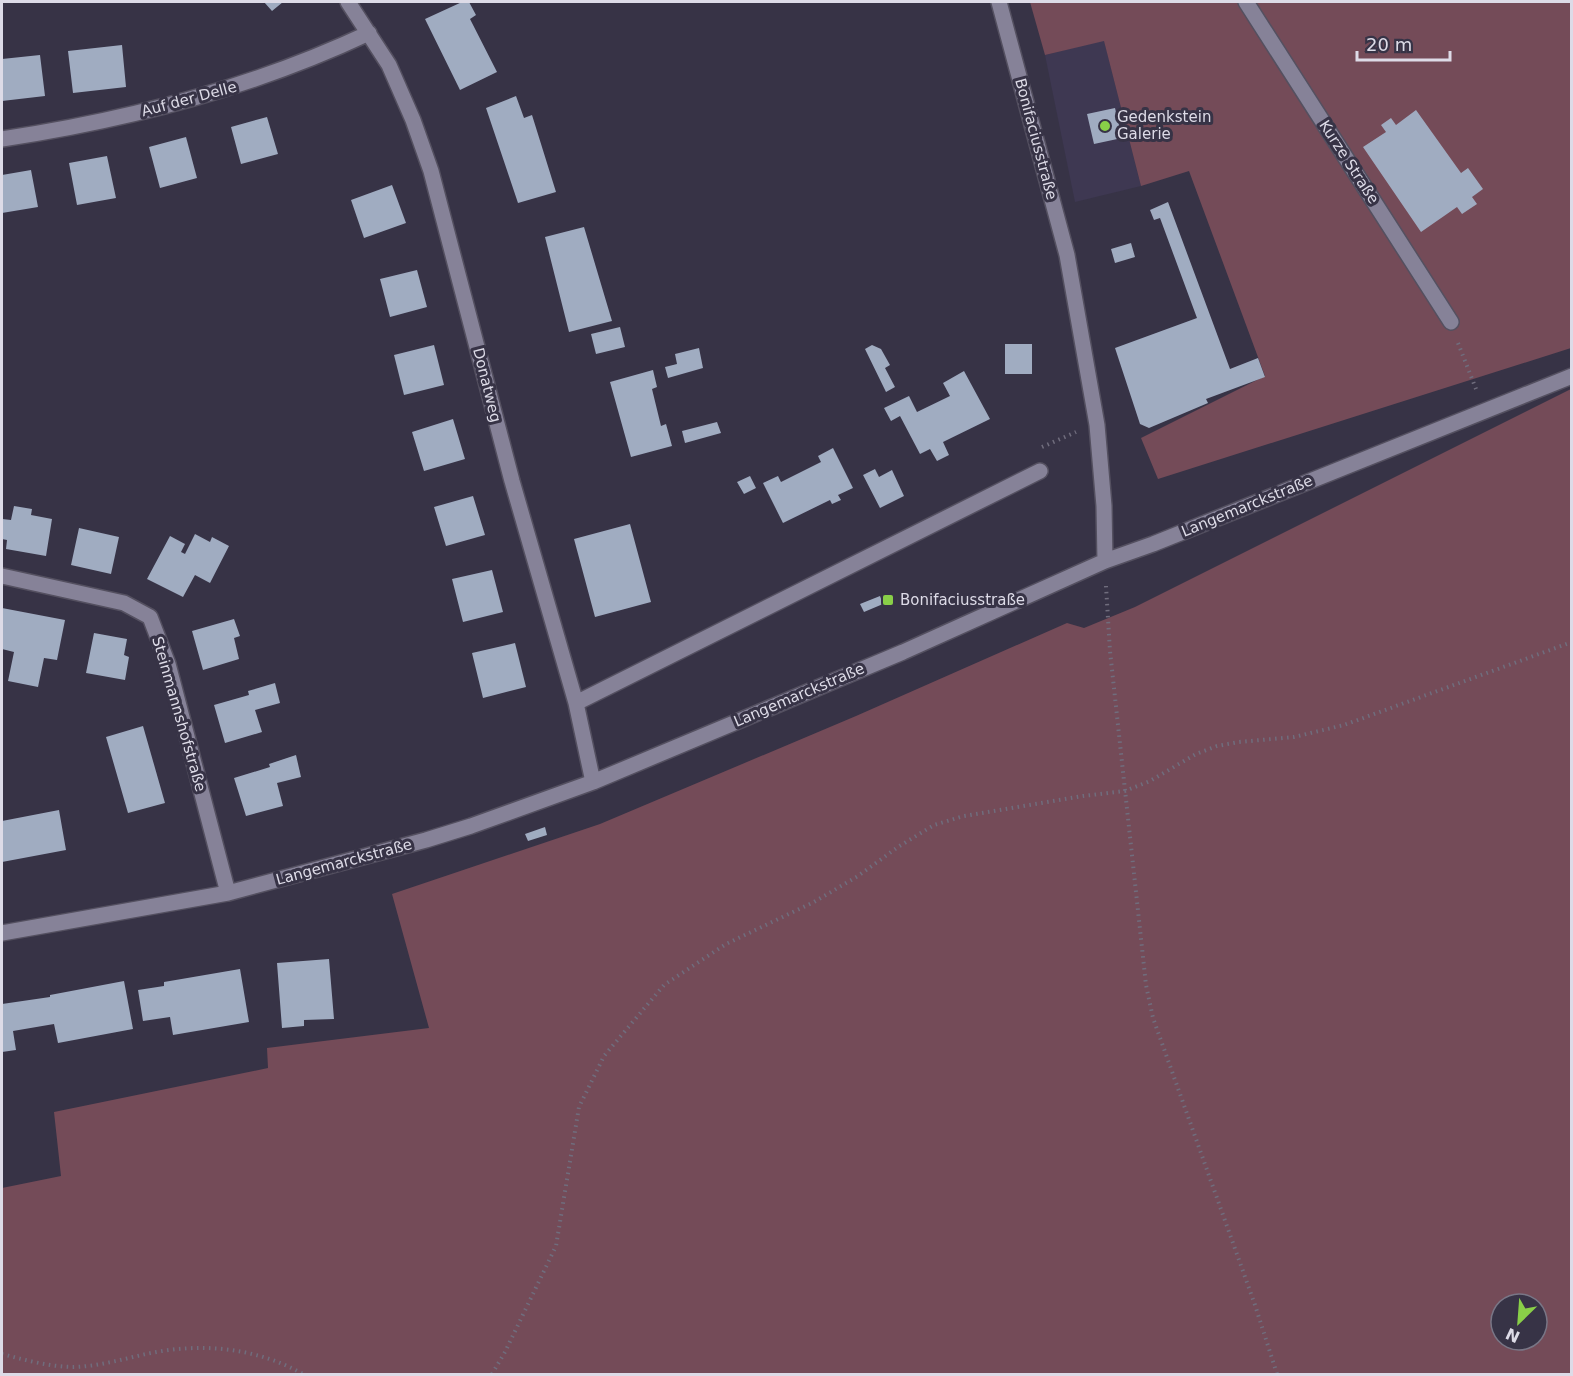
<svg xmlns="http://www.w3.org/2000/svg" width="1573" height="1376" font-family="'DejaVu Sans',sans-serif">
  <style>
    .built { fill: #3e3852 }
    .green { fill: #744b58; fill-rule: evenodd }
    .building { fill: #a0acc1 }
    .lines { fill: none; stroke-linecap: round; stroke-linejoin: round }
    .minor-casing { stroke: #545060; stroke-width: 18 }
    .path { stroke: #706d7d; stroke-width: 4; stroke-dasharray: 1.5 4.5; stroke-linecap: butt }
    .minor { stroke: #868298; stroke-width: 15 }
    .poi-dot { fill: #89cf48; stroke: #373346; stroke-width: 2 }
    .labels { text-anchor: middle; stroke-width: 6; stroke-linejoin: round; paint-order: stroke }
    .street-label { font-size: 15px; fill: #dddbe7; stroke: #373346 }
    .poi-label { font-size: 15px; fill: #dddbe7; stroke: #373346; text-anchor: start }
  </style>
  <rect width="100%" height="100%" fill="#373346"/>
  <path class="built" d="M 1104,40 L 1141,186 L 1075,202 L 1045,55 Z"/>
  <path class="green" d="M 1030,2 L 1571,2 L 1571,348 L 1158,479 L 1141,438 L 1265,376 L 1189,171 L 1141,186 L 1104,41 L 1045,55 Z
    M 1571,389 L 1571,1374 L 2,1374 L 2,1188 L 61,1176 L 54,1112 L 268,1068 L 267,1048 L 429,1028 L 392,894 L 600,824 L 856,716 L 1067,623 L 1084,628 L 1135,607 ZM 1501,1304 L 1537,1304 L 1537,1340 L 1501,1340 Z"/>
  <path class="building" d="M 264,2 L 283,2 L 272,11 Z
    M 462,2 L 469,2 L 476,15 L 470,19 L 497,72 L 460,90 L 425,19 Z
    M 122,45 L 126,87 L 73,93 L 68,51 Z
    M 40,55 L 45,96 L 2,101 L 2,59 Z
    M 516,96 L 524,118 L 532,115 L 556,192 L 518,203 L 486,108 Z
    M 1115,108 L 1122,138 L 1094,144 L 1087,114 Z
    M 1416,110 L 1461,173 L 1468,168 L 1483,189 L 1472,197 L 1477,204 L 1462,214 L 1457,207 L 1421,232 L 1363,147 L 1386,132 L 1381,125 L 1391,118 L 1396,125 Z
    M 267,117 L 278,154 L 241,164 L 231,127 Z
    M 186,137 L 197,178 L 160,188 L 149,147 Z
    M 107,156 L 116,198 L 77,205 L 69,163 Z
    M 31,170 L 38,207 L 2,213 L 2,175 Z
    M 392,185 L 406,223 L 364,238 L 351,200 Z
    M 1168,202 L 1230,369 L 1258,358 L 1265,377 L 1206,399 L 1208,403 L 1149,428 L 1140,424 L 1115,348 L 1197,318 L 1160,218 L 1154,220 L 1150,210 Z
    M 584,227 L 612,321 L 569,332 L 545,237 Z
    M 1131,243 L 1135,257 L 1115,263 L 1111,249 Z
    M 417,270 L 427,307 L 390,317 L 380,279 Z
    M 620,327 L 625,347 L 596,354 L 591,334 Z
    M 1005,344 L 1032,344 L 1032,374 L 1005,374 Z
    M 434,345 L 444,385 L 404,395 L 394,355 Z
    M 872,345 L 881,349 L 890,365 L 885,368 L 895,387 L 886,392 L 865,349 Z
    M 699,348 L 703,368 L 668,378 L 665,367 L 677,364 L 675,354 Z
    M 653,370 L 657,387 L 652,389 L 661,426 L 666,424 L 672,446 L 631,457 L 610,382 Z
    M 964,371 L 990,419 L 943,442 L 949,455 L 937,461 L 930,449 L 920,454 L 900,416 L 891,421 L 884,408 L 909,396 L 917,412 L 950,396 L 943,383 Z
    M 453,419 L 465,459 L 424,471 L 412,432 Z
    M 717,422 L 721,433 L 685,443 L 682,431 Z
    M 833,448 L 853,488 L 838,495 L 841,500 L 832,504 L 830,500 L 783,523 L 763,483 L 778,476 L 781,482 L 821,462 L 818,456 Z
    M 875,469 L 879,477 L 892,470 L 904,496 L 880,508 L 863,475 Z
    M 750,476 L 756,488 L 744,494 L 737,482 Z
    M 473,496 L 485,535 L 446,546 L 434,507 Z
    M 14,506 L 32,509 L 31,515 L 52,519 L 46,556 L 6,549 L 7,540 L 2,539 L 2,519 L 11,520 Z
    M 630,524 L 651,602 L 595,617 L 574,539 Z
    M 79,528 L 119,537 L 111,574 L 71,565 Z
    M 195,534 L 210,542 L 212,537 L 229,546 L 210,583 L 195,575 L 183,597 L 147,579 L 170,536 L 185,544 L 181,552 L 185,554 Z
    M 492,570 L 503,612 L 463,622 L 452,579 Z
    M 880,596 L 883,604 L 864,612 L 860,604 Z
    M 2,608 L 65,620 L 57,660 L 44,658 L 38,687 L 8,681 L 14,652 L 2,649 Z
    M 234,619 L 240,636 L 234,638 L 239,659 L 203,670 L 192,631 Z
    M 94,633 L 127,639 L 124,655 L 129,657 L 125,680 L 86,673 Z
    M 515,643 L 526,687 L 483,698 L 472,653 Z
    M 275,683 L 280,703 L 255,710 L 262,732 L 225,743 L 214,705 L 249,695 L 248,691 Z
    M 143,726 L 165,803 L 128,813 L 106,737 Z
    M 296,755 L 301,777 L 277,783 L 283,806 L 246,816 L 234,778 L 270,767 L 269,764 Z
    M 59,810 L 66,850 L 2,862 L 2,821 Z
    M 545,827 L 547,835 L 528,841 L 525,834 Z
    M 329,959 L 334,1019 L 304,1020 L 304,1026 L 282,1028 L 277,963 Z
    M 240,969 L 249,1022 L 173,1035 L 170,1017 L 143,1021 L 138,990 L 164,986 L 164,982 Z
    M 124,981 L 133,1029 L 58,1043 L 54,1024 L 13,1031 L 16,1050 L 2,1052 L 2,1004 L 50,997 L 50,995 Z"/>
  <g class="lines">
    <g class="minor-casing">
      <path id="minor" d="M 348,2 L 389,65 L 413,120 L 431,171 L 512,481 L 576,703 L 593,782
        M 999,2 L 1067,255 L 1097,425 L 1104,506 L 1105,561
        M 1246,2 L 1451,322
        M 2,139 C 129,120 252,88 369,33
        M 2,576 L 124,603 L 150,617 L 168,664 L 228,893
        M 576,703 L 1040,471
        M 2,933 L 228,893 L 426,840 L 471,826 L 593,782 L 903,652 L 1105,561 L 1153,544 L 1572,376"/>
    </g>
    <path class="path" d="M 1458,343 L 1476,389
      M 1042,447 L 1076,432
      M 1106,586 L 1110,651 L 1146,985 L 1153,1018 L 1255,1305 L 1277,1374
      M 2,1354 C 25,1360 50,1367 74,1367 C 107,1366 137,1354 169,1350 C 216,1344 262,1351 303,1374
      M 492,1374 L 505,1352 L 556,1246 L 579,1107 L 604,1056 L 664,985 L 726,944 L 814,902 L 858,876 L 898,847 L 934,825 L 964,816 L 1083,796 L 1125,791 L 1150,781 L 1196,754 L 1217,746 L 1239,742 L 1294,737 L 1344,725 L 1572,642"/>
    <use href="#minor" class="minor"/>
  </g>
  <g class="poi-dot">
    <circle cx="1105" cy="126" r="6"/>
    <rect x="882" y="594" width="12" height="12" rx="3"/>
  </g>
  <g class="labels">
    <g class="street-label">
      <text transform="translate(189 99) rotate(-15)" y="5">Auf der Delle</text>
      <text transform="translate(1036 139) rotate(75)" y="5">Bonifaciusstraße</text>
      <text transform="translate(1349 162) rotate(57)" y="5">Kurze Straße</text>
      <text transform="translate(487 385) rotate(76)" y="5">Donatweg</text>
      <text transform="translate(1247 506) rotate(-22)" y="5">Langemarckstraße</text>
      <text transform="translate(799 695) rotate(-23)" y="5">Langemarckstraße</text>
      <text transform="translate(179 714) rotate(74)" y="5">Steinmannshofstraße</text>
      <text transform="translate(344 862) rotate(-15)" y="5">Langemarckstraße</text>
    </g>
    <g class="poi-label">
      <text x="1117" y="122">Gedenkstein<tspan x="1117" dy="17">Galerie</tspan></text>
      <text x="900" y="605">Bonifaciusstraße</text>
    </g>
  </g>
  <rect width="1573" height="1376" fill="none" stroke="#dddbe7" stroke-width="6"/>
  <g transform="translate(1519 1322) rotate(205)"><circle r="28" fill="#373346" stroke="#797686" stroke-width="1.5"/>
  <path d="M0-4.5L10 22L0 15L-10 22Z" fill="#89cf48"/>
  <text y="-9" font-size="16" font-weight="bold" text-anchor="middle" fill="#dddbe7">N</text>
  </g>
  <path d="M1357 51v9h93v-9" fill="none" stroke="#dddbe7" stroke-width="3"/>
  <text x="1366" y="51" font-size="18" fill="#dddbe7" stroke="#373346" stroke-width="4.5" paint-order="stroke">20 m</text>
</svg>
